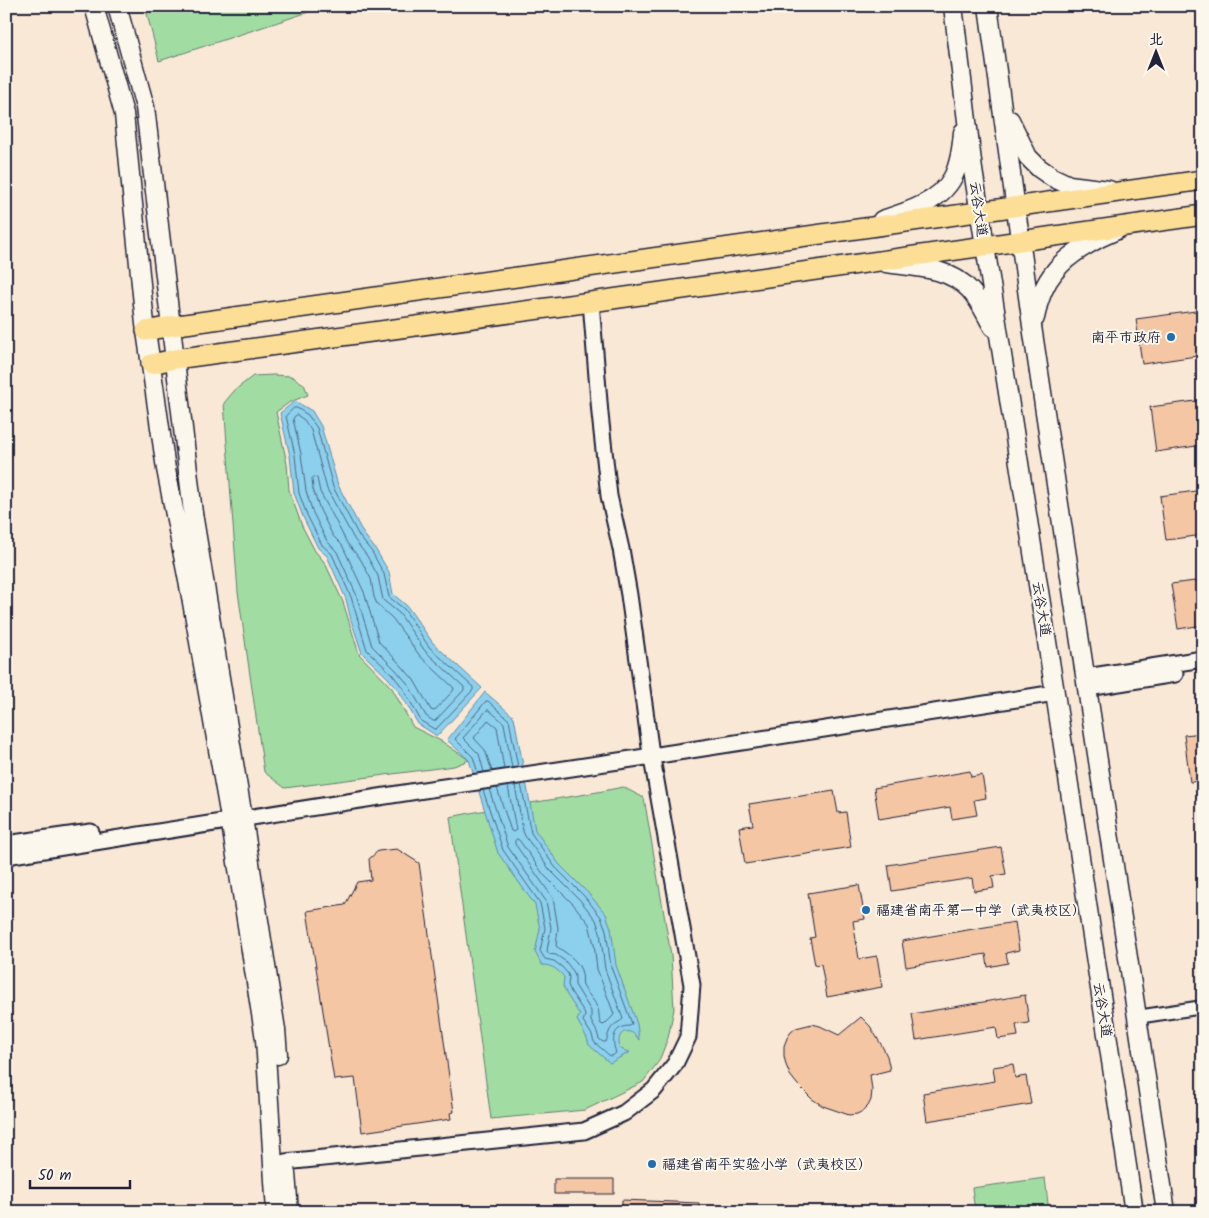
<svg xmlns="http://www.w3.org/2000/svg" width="1209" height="1218" font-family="Kalam,'LXGW WenKai TC',sans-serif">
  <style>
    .green { fill: #a1dca3; stroke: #627f6f }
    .water { fill: #8cd0ed; stroke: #628aa6 }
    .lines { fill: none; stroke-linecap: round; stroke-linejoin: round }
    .shore { stroke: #4c6882; stroke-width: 1 }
    .building { fill: #f5c6a4; stroke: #22223b }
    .minor-casing { stroke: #22223b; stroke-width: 16 }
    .tertiary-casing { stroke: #22223b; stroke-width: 19 }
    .secondary-casing { stroke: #22223b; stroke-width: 21 }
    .primary-casing { stroke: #22223b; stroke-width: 22 }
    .minor { stroke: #fbf7ec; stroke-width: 12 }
    .tertiary { stroke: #fbf7ec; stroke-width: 15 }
    .secondary { stroke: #fbf7ec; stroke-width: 18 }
    .primary { stroke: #fcde96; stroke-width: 19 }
    .poi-dot { fill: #1f6fb2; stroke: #fbf7ec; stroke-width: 2 }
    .labels { text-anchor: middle; stroke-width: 4; stroke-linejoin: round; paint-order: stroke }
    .street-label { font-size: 14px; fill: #22223b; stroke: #fbf7ec }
    .poi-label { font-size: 14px; fill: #22223b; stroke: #fbf7ec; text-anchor: start }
  </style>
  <rect width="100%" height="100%" fill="#f9e8d6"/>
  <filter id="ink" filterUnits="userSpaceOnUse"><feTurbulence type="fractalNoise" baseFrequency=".02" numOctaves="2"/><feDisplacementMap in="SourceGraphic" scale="10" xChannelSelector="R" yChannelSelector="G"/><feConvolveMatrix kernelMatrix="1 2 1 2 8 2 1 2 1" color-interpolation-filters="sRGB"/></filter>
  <g filter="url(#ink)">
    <path class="green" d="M 145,6 L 327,6 L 159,61 Z
      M 273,375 L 291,376 L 304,384 L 308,395 L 290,402 L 276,412 L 287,464 L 289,490 L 302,526 L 315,551 L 325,563 L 343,602 L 359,654 L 392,688 L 413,727 L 441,741 L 469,760 L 454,766 L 285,788 L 264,772 L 238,592 L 224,403 L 235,390 L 253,376 Z
      M 623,787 L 644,798 L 671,955 L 674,1009 L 668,1038 L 659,1061 L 643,1082 L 585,1110 L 491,1119 L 450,817 C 507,805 566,799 623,787 Z
      M 1045,1178 L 1049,1212 L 975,1212 L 972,1188 Z"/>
    <path class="water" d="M 295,401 L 312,411 L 321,426 L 338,485 L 363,533 L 376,550 L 389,572 L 393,594 L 407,606 L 433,643 L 482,688 L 437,736 L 418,724 L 399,691 L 388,678 L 362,653 L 351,620 L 346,599 L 327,556 L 318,548 L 303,517 L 294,493 L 290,456 L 280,413 Z
      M 485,692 L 514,717 L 535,830 L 559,864 L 588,893 L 606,914 L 611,928 L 616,965 L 637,1024 L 639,1040 C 630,1025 615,1031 620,1048 L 625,1051 L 630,1052 L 610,1063 L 589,1045 L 587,1038 L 577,1020 L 580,1015 L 567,995 L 563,986 L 564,977 C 557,969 552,965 542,965 L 535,952 L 540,929 L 535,905 L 498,853 L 469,760 L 447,740 Z"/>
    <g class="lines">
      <path class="shore" d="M 294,408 L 297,408 L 308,415 L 317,428 L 333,487 L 359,536 L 372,552 L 384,574 L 389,597 L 404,609 L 429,647 L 473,687 L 473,690 L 436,729 L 434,729 L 421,721 L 403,688 L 392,674 L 367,650 L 351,597 L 332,554 L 322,545 L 307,515 L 299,493 L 295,455 L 286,416 Z
        M 297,415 L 304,420 L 311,430 L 327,489 L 354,539 L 367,556 L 378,576 L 383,600 L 399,613 L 425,651 L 464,687 L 464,690 L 435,721 L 433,721 L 426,716 L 408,684 L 396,670 L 372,646 L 356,594 L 337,552 L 327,541 L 313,513 L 306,491 L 301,454 L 293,419 L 294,417 Z
        M 314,477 L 317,478 L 320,492 L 333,516 L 347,543 L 361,560 L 371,579 L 374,597 L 377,604 L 393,619 L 420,656 L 454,688 L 453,691 L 434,711 L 431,710 L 414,680 L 401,665 L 379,642 L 364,592 L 344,549 L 342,545 L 333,536 L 320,510 L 313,489 L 312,479 Z
        M 492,771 L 485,750 L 474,738 L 488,720 L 497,727 L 504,769
        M 484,772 L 479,754 L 463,738 L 487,710 L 489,710 L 504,723 L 512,768
        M 478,773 L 473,757 L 455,739 L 486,701 L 488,701 L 509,720 L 518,767
        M 497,788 L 511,831 L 513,832 L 516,830 L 508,786
        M 489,789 L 508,847 L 546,901 L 551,928 L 547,951 L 549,954 L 556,955 L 565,961 L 573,971 L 575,976 L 575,985 L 591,1011 L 591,1021 L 597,1032 L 599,1039 L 603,1042 L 606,1042 C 608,1037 608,1031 613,1026 C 616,1023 620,1022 623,1019 L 605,969 L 600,932 L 596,920 L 580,900 L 550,870 L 525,836 L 523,831 L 515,785
        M 483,790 L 503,850 L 540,903 L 545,928 L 540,951 L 545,959 L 554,961 L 562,967 L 568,974 L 569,977 L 568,985 L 571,992 L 584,1012 L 585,1016 L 583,1021 L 592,1035 L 594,1042 L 610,1056 L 612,1056 L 616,1053 C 611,1039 613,1026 630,1026 L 632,1024 L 611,967 L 606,930 L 601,917 L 584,896 L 555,867 L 531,833 L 521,784
        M 517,839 L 519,840 L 544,875 L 574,905 L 589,924 L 594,944 L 597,969 L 614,1014 L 613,1016 L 604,1025 L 601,1024 C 598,1019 600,1015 598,1009 C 595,1000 587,994 583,986 C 582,982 583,978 582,974 C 580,961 566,953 556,946 L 558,928 L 553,898 L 515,844 L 515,841 Z"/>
    </g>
    <path class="building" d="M 1203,310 L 1203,355 L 1142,364 L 1136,319 Z
      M 1203,400 L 1203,445 L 1156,452 L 1150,407 Z
      M 1203,490 L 1203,535 L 1166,540 L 1160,496 Z
      M 1203,580 L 1203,625 L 1178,629 L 1171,584 Z
      M 1203,733 L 1203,781 L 1190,782 L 1184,735 Z
      M 970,771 L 971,777 L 982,775 L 986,798 L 974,800 L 977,815 L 952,819 L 950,807 L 879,819 L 874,788 Z
      M 834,791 L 838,813 L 846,812 L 851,847 L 745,864 L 739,827 L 753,825 L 749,804 Z
      M 1001,847 L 1006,874 L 992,876 L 994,888 L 974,891 L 972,878 L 892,891 L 888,865 Z
      M 397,849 L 419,863 L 454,1112 L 450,1113 L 451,1119 L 362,1132 L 355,1078 L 334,1080 L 307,911 L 345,905 L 357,882 L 371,880 L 369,859 L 378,851 Z
      M 859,885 L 865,919 L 853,921 L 859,959 L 877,956 L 882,987 L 827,997 L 821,964 L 815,965 L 810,938 L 815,937 L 808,893 Z
      M 1015,922 L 1019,950 L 1006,953 L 1008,963 L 988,967 L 986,954 L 906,967 L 902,941 Z
      M 1025,995 L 1029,1023 L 1016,1025 L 1018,1036 L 998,1039 L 996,1027 L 916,1040 L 912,1014 Z
      M 861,1017 L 870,1026 L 882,1046 L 887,1056 L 890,1070 L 870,1075 L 872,1090 L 871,1100 L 868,1106 L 863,1111 L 857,1114 L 849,1115 L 823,1106 L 812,1099 L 797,1084 L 790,1075 L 786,1065 L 784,1056 L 784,1046 L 787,1038 L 791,1032 L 796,1028 L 812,1024 L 820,1026 L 839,1035 Z
      M 1013,1064 L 1015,1078 L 1026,1076 L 1031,1104 L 927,1121 L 923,1093 L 995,1081 L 993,1067 Z
      M 554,1179 L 614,1179 L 614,1194 L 554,1194 Z
      M 622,1200 L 699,1203 L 699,1212 L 622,1212 Z"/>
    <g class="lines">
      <g class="minor-casing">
        <path id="minor" d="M 1137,1017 L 1203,1007"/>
      </g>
      <g class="tertiary-casing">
        <path id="tertiary" d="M 1086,677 L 1203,659
          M 1088,688 L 1175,674
          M 6,844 L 91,832
          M 6,856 L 417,791 L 652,756 L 1055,693
          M 285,1162 L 584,1131 L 624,1113 L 654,1090 L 675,1064 L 688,1037 L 692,985 L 650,747 L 629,595 L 621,549 L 609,496 L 600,414 L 591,302"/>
      </g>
      <g class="secondary-casing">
        <path id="secondary" d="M 94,6 L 124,114 L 145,324 L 166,469 L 190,591 L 229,812 L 265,1039 L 276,1212
          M 117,6 L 145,107 L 193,513 L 243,818 L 276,1030 L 278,1055
          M 953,6 L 973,170 L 985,246 L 1055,693 L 1134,1212
          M 988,6 L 1033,333 L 1137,1017 L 1166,1212
          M 1010,120 L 1028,157 L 1039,168 L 1052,177 L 1069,185 L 1109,190
          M 882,220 C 908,212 940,202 953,177 C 959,165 962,145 963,132
          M 886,263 C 915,267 949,267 970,290 C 980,301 986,315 993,327
          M 1035,318 C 1038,301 1044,284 1055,271 C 1068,254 1097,238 1117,230
          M 286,1173 L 289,1212"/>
      </g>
      <g class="primary-casing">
        <path id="primary" d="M 146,331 L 171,326 L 1203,180
          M 151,364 L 175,359 L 591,302 L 1203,215"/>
      </g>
      <use href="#minor" class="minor"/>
      <use href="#tertiary" class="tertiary"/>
      <use href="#secondary" class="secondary"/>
      <use href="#primary" class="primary"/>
    </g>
  </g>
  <g class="poi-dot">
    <circle cx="1171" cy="337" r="5"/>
    <circle cx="866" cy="910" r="5"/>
    <circle cx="652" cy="1164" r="5"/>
  </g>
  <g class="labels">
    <g class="street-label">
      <text transform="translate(979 209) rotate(82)" y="5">云谷大道</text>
      <text transform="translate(1042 609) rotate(81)" y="5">云谷大道</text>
      <text transform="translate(1103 1010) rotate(81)" y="5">云谷大道</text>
    </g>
    <g class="poi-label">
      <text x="1161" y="342" text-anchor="end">南平市政府</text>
      <text x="876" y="915">福建省南平第一中学（武夷校区）</text>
      <text x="662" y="1169">福建省南平实验小学（武夷校区）</text>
    </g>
  </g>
  <rect width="1209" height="1218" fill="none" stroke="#fbf7ec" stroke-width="25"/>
  <rect x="12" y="12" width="1184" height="1193" fill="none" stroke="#22223b" stroke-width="2" filter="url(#ink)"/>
  <g transform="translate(1156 52)" stroke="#fbf7ec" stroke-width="4" paint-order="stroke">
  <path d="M0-4L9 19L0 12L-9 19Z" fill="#22223b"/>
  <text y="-8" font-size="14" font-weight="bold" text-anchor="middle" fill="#22223b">北</text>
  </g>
  <path d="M30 1180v8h100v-8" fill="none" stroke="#22223b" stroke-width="2.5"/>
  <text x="38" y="1180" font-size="15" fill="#22223b" stroke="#fbf7ec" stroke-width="4" paint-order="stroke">50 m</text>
</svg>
